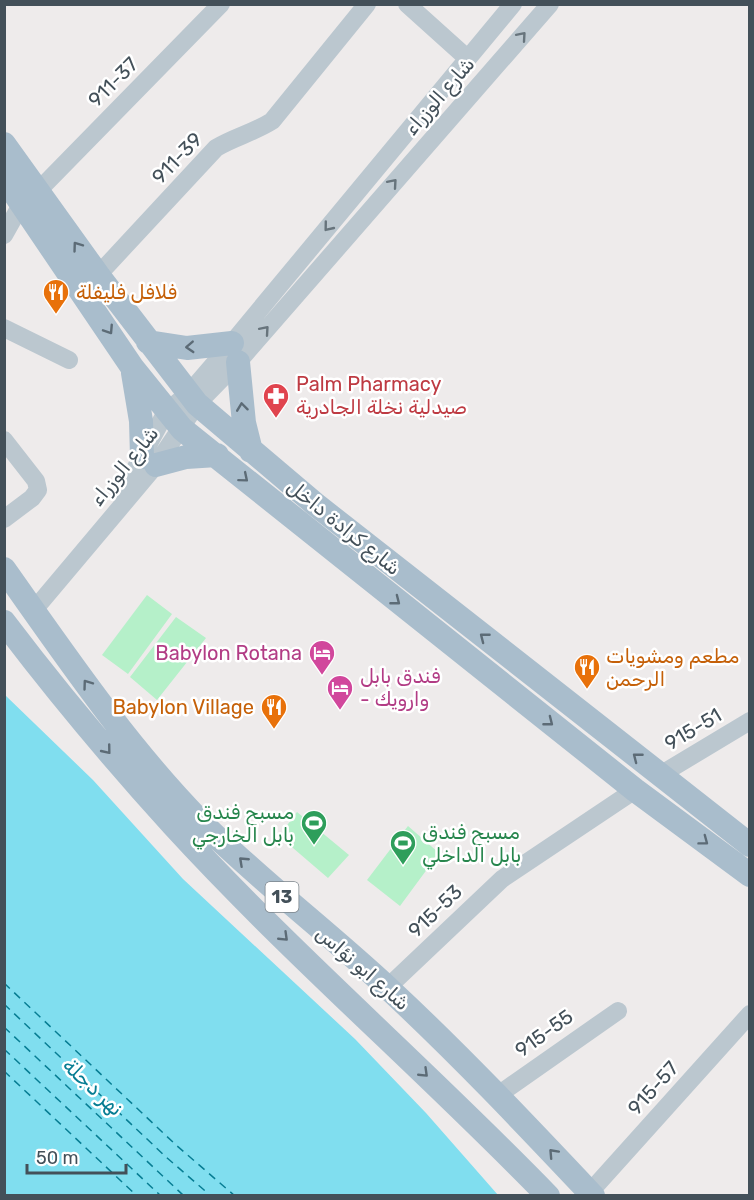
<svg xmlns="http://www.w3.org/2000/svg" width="754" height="1200" font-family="Rubik,'Noto Naskh Arabic',sans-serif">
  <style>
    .green { fill: #b5f0c9 }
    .water { fill: #80deef }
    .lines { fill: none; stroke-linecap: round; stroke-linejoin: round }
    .ferry { stroke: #077d93; stroke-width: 1.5; stroke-dasharray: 8 6; stroke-linecap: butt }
    .minor { stroke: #bbc7cf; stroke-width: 18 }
    .major { stroke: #a9bdcc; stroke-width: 24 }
    .oneway { stroke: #67747c }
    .oneway2 { stroke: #5c6b76 }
    .labels { text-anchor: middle; stroke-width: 5; stroke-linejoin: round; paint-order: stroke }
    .shield { fill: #fff; stroke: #7b848b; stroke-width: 1.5 }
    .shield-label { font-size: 18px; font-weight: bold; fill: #435059 }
    .street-label { font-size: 20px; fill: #435059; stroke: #fff }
    .food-label { font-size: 20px; fill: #c56008; stroke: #fff; text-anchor: start }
    .health-label { font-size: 20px; fill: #be3a42; stroke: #fff; text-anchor: start }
    .hotel-label { font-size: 20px; fill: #b23c85; stroke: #fff; text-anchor: end }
    .leisure-label { font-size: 20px; fill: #27864d; stroke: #fff; text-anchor: end }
    .water-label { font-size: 21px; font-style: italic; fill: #077d93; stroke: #fff }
  </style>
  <rect width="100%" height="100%" fill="#eeebeb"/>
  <path class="green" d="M 147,595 L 172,614 L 128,674 L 102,655 Z
    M 176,617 L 206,638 L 157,700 L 130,677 Z
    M 297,812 L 349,855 L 328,878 L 279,836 Z
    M 408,826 L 439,853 L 400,906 L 367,880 Z"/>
  <path class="water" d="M 5,695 L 93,780 L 183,879 L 355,1039 L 426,1113 L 498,1195 L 5,1195 Z"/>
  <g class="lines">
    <path class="ferry" d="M 4,983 L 176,1145 L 235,1196
      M 4,1004 L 166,1157 L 211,1196
      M 4,1027 L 184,1196
      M 4,1049 L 161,1196
      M 4,1071 L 137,1196"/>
    <path class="minor" d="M 407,4 L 467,58
      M 37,192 L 221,4
      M 4,235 L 22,203
      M 98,275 L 216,148 C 234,137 253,133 272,121 L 367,4
      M 4,328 L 69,360
      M 4,440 L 36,481 L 38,490 L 32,498 L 4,519
      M 122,493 L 166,412 L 189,393 L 232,343 L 513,4
      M 34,610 L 156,465 L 197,404 L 238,362 L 550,4
      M 660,775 L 750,721
      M 388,987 L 502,879 L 635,790
      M 498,1095 L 618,1011
      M 590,1192 L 750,1014"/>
    <path class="major" d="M 4,144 L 98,275 L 197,404 L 315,504 L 750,845
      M 4,178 L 132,367 L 182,429 L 635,790 L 750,875
      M 148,342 L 187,348 L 232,343
      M 238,362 L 244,423 L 251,451
      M 133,373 L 141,421 L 142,457
      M 156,465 L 186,457 L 217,455
      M 4,569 C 65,655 125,744 199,820 C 259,880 327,931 389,989 C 460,1055 526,1125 593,1196
      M 4,622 C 57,692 114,760 173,825 C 292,955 426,1070 548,1196"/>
  </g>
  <defs><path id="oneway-chevron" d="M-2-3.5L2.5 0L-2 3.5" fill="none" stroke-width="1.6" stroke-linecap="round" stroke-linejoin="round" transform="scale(1.5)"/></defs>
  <g class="oneway">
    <use href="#oneway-chevron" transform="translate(522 36) rotate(-49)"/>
    <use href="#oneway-chevron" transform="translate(393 183) rotate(-49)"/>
    <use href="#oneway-chevron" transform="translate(328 227) rotate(129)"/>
    <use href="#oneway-chevron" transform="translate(265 330) rotate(-49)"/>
  </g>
  <g class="oneway2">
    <use href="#oneway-chevron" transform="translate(77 246) rotate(-126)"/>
    <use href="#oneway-chevron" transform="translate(109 330) rotate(57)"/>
    <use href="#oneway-chevron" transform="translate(190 347) rotate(177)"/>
    <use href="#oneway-chevron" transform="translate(242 407) rotate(-97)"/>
    <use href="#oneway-chevron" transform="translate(244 478) rotate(40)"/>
    <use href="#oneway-chevron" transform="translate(396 601) rotate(38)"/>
    <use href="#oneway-chevron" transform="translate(484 637) rotate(-142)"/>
    <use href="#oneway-chevron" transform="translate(87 684) rotate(-126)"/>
    <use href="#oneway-chevron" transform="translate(549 722) rotate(38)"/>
    <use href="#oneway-chevron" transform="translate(107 750) rotate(51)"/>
    <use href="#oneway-chevron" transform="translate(637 757) rotate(-142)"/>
    <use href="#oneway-chevron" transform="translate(704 841) rotate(37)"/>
    <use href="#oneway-chevron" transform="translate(243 861) rotate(-137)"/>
    <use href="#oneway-chevron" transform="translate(284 937) rotate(44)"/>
    <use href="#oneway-chevron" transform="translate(424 1073) rotate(44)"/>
    <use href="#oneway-chevron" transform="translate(553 1153) rotate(-133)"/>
  </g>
  <defs>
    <g id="restaurant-pin" transform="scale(1.35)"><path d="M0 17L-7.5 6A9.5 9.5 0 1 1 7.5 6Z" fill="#e8710a" stroke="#fff"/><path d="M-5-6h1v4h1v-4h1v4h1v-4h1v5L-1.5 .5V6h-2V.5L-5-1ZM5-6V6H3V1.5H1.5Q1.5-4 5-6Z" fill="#fff"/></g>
    <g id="pharmacy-pin" transform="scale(1.35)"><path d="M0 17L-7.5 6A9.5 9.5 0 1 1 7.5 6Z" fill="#e0444e" stroke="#fff"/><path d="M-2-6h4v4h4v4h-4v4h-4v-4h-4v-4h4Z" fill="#fff"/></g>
    <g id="hotel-pin" transform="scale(1.35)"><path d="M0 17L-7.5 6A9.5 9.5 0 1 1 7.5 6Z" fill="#d1479c" stroke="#fff"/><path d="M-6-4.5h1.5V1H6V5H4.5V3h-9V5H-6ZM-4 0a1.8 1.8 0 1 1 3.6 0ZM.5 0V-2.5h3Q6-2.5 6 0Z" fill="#fff"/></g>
    <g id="stadium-pin" transform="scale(1.35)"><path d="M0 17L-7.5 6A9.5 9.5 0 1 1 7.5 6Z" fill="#2e9e5b" stroke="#fff"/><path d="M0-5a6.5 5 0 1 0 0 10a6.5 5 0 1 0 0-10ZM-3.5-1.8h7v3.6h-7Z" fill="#fff"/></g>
  </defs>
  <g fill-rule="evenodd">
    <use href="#restaurant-pin" x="56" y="292"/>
    <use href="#pharmacy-pin" x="276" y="396"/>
    <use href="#hotel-pin" x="322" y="653"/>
    <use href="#restaurant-pin" x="587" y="667"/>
    <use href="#hotel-pin" x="340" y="688"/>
    <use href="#restaurant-pin" x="274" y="707"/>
    <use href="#stadium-pin" x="314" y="823"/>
    <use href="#stadium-pin" x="403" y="843"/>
  </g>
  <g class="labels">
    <rect class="shield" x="265.5" y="882" width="33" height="30" rx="4.5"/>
    <g class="shield-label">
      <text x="282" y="903">13</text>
    </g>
    <g class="street-label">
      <text transform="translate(113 82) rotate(-45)" y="7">911-37</text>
      <text transform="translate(439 96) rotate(-49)" y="7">شارع الوزراء</text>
      <text transform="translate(177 158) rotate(-46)" y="7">911-39</text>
      <text transform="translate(124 466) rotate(-51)" y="7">شارع الوزراء</text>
      <text transform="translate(344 527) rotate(39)" y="7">شارع كرادة داخل</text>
      <text transform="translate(693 729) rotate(-31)" y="7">915-51</text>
      <text transform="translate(435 911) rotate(-44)" y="7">915-53</text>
      <text transform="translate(363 968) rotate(41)" y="7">شارع ابو نؤاس</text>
      <text transform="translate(544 1033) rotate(-36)" y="7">915-55</text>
      <text transform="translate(653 1088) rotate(-48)" y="7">915-57</text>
    </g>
    <g class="food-label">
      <text x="76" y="299">فلافل فليفلة</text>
      <text x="606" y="663">مطعم ومشويات<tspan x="606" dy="23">الرحمن</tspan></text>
      <text x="254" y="714" text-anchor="end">Babylon Village</text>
    </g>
    <g class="health-label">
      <text x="296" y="391">Palm Pharmacy<tspan x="296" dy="23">صيدلية نخلة الجادرية</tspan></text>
    </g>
    <g class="hotel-label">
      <text x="302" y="660">Babylon Rotana</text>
      <text x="360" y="683" text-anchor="start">فندق بابل<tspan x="360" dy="23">- وارويك</tspan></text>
    </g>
    <g class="leisure-label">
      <text x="294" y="819">مسبح فندق<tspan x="294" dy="23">بابل الخارجي</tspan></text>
      <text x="422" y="839" text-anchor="start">مسبح فندق<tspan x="422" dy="23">بابل الداخلي</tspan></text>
    </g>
    <g class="water-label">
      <text transform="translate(93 1087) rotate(43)" y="7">نهر دجلة</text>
    </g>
  </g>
  <rect width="754" height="1200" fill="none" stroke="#435059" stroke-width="12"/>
  <path d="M27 1164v9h99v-9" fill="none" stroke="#435059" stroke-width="3"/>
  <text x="36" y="1164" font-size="18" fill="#435059" stroke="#ffffff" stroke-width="4.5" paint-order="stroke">50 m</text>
</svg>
